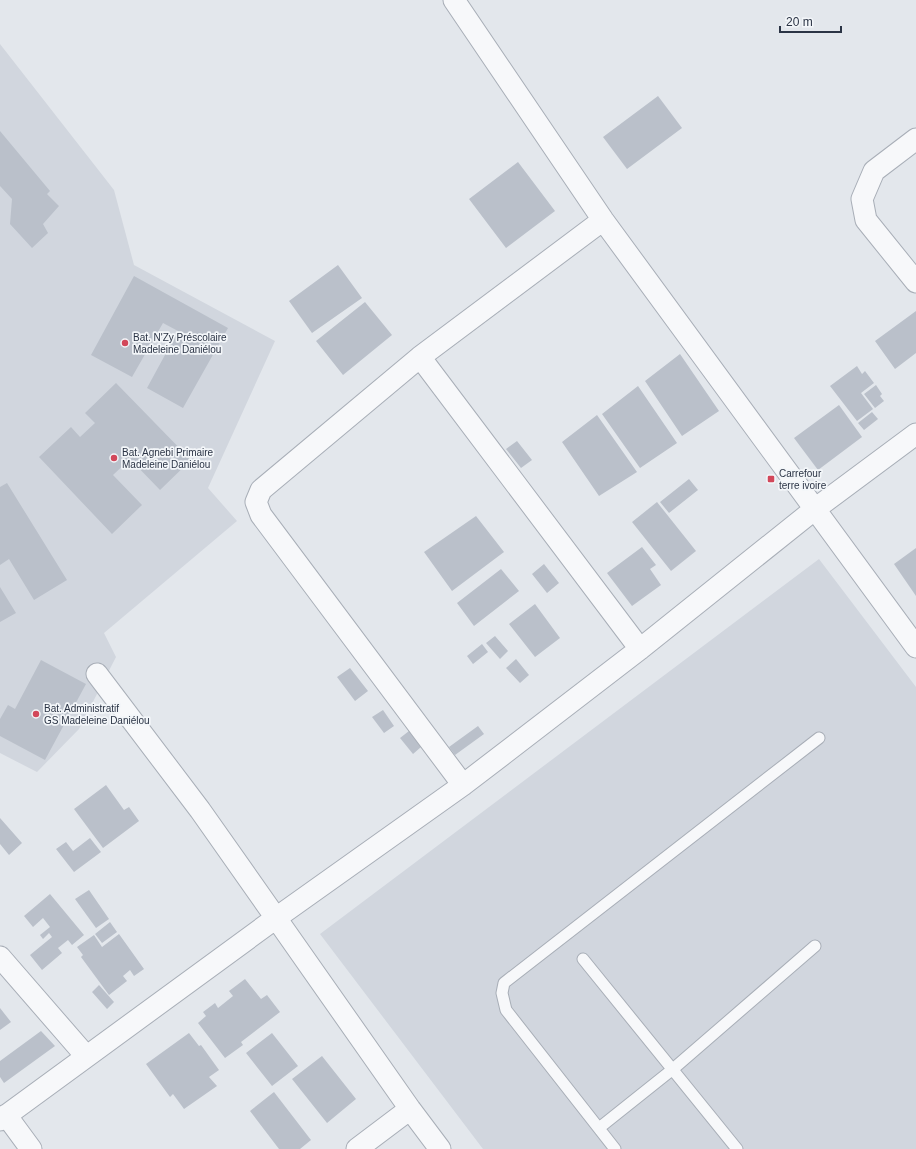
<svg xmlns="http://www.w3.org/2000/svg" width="916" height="1149" font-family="Arial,sans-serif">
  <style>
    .built { fill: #d1d6de }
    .building { fill: #bac0ca }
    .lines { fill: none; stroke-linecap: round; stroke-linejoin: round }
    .service-casing { stroke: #a8aeb7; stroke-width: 13 }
    .minor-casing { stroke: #a8aeb7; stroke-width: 23 }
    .service { stroke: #f7f8fa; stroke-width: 11 }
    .minor { stroke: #f7f8fa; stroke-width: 21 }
    .poi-dot { fill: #d2475a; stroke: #f3f6f9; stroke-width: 1.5 }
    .labels { text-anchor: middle; stroke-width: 3.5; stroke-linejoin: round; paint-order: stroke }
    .poi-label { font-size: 10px; fill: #2b3445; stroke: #f3f6f9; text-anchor: start }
  </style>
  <rect width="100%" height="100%" fill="#e3e7ec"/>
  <path class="built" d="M 0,44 L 114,190 L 134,265 L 275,341 L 208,488 L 237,521 L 104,633 L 116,657 L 79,729 L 37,772 L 0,753 Z
    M 819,559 L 916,687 L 916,1149 L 483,1149 L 320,934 Z"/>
  <path class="building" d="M 658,96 L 682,128 L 627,169 L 603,137 Z
    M 0,131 L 50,191 L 47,194 L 59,206 L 43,224 L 48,233 L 32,248 L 10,224 L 12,199 L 0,186 Z
    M 518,162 L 555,211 L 506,248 L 469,199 Z
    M 338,265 L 362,298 L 312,333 L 289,301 Z
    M 134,276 L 228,328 L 183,408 L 147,388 L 178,331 L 163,323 L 132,377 L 91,355 Z
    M 365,302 L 392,335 L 343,375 L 316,341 Z
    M 916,311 L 916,353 L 895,369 L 875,341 Z
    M 680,354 L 719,411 L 682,436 L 645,381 Z
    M 857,366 L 862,374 L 865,371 L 874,383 L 861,393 L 873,409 L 857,421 L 830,386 Z
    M 116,383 L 191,460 L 160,490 L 130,459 L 113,475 L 142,505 L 112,534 L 39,457 L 71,427 L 80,437 L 95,423 L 85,413 Z
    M 876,385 L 882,394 L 880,396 L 884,401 L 875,408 L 864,394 Z
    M 638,386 L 677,443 L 640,468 L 602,414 Z
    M 839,405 L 862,437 L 818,470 L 794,438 Z
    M 872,412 L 878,419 L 864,430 L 858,423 Z
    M 597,415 L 637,472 L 599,496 L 562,442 Z
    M 517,441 L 532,460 L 521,468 L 506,449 Z
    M 689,479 L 698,490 L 669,513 L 660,502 Z
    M 7,483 L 67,580 L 34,600 L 9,559 L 0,565 L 0,487 Z
    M 657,502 L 696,551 L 671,571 L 632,522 Z
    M 476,516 L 504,552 L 452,591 L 424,552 Z
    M 642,547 L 656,565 L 650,569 L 661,585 L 632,606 L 607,573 Z
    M 916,548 L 916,596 L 894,564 Z
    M 544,564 L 559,583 L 547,593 L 532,574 Z
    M 501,569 L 519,591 L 474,626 L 457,603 Z
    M 0,587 L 16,613 L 0,622 Z
    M 535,604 L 560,638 L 535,657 L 509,624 Z
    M 495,636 L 508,651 L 500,659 L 486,643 Z
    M 482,644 L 488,652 L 473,664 L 467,656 Z
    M 516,659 L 529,675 L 520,683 L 506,668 Z
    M 41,660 L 86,684 L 45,760 L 0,736 L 0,719 L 8,705 L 15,709 Z
    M 350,668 L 368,691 L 355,701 L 337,677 Z
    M 383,710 L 394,726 L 384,733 L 372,717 Z
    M 478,726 L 484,734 L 455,755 L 449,747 Z
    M 409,731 L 421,747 L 413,754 L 400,738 Z
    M 106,785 L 124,810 L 129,807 L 139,821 L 103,848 L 74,809 Z
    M 0,818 L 22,843 L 9,855 L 0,844 Z
    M 90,838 L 101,852 L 74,872 L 56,849 L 66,842 L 73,851 Z
    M 89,890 L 109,919 L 96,928 L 75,899 Z
    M 50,894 L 84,935 L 72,945 L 68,940 L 58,948 L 62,953 L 42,970 L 30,955 L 52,937 L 49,933 L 43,939 L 40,935 L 50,927 L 43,918 L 33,927 L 24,916 Z
    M 110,922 L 117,932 L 102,943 L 95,934 Z
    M 119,934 L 144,969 L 134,976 L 130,970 L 123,976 L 127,981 L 109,995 L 81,957 L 83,955 L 77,947 L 94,935 L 102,947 Z
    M 245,979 L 261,999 L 267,995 L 280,1012 L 241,1042 L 243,1045 L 225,1058 L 198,1023 L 206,1016 L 203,1012 L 215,1003 L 218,1008 L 233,996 L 229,991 Z
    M 99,985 L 114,1002 L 107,1009 L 92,992 Z
    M 0,1008 L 11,1022 L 0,1030 Z
    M 41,1031 L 55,1046 L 4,1083 L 0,1077 L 0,1061 Z
    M 189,1033 L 199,1046 L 201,1045 L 219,1070 L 209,1077 L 217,1086 L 184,1109 L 173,1094 L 170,1097 L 146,1064 Z
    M 272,1033 L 298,1066 L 272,1086 L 246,1053 Z
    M 322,1056 L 356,1099 L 327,1123 L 292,1079 Z
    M 274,1092 L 311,1140 L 300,1149 L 279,1149 L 250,1111 Z"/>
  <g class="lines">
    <g class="service-casing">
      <path id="service" d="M 583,959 L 737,1149
        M 599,1128 L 673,1069 L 815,946
        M 615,1149 L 506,1010 L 502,993 L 504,983 L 819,738"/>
    </g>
    <g class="minor-casing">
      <path id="minor" d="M 454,0 L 603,220 L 916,647
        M 916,139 L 874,171 L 862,199 L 866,220 L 916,282
        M 420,357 L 640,649
        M 97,674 L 200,810 L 276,918 L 463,785 L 640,649 L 815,509 L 916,434
        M 463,785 L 261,515 L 256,502 L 261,490 L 420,357 L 603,220
        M 0,957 L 86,1056
        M 6,1115 L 31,1149
        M 0,1120 L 276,918 L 410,1109 L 440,1149
        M 357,1149 L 410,1109"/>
    </g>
    <use href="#service" class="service"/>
    <use href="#minor" class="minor"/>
  </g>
  <g class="poi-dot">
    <circle cx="125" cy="343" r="4"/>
    <circle cx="114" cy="458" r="4"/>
    <rect x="767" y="475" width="8" height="8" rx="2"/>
    <circle cx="36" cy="714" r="4"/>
  </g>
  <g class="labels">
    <g class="poi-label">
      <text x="133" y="341">Bat. N'Zy Préscolaire<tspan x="133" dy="12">Madeleine Daniélou</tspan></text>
      <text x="122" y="456">Bat. Agnebi Primaire<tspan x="122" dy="12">Madeleine Daniélou</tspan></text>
      <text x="779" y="477">Carrefour<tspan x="779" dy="12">terre ivoire</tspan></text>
      <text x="44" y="712">Bat. Administratif<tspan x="44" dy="12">GS Madeleine Daniélou</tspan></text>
    </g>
  </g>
  <path d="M780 26v6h61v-6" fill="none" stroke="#2b3445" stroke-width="2"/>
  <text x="786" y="26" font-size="12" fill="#2b3445" stroke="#f3f6f9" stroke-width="3" paint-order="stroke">20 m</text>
</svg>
